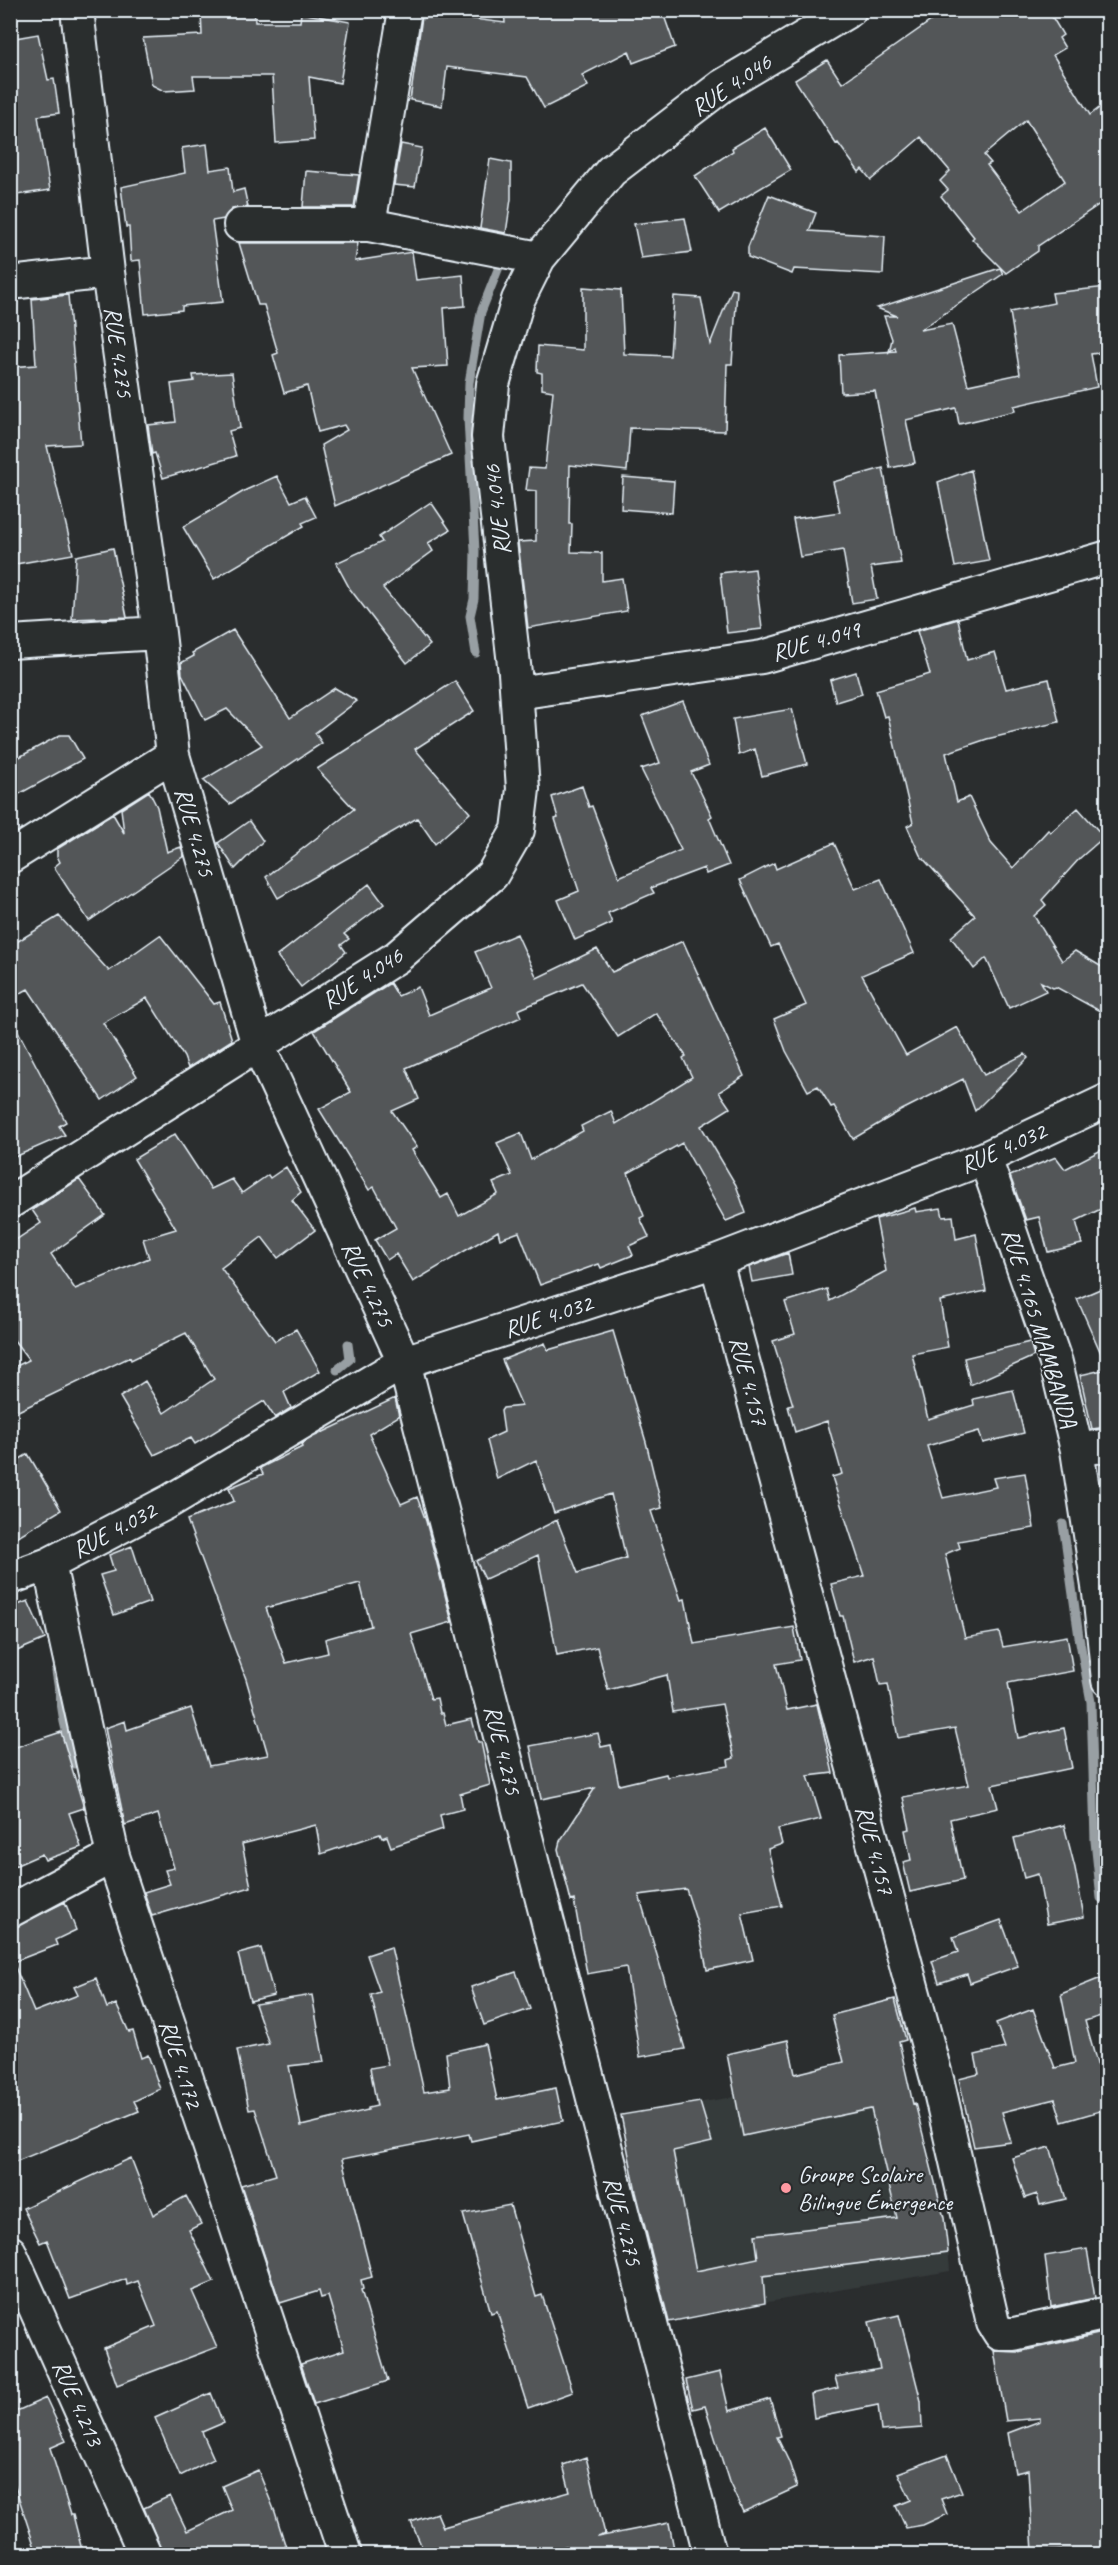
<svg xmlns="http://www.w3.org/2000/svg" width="1118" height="2565" font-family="Caveat,sans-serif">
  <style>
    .built { fill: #363a3b }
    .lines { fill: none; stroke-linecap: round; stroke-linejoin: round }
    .stream { stroke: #989fa3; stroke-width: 9 }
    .building { fill: #535759; stroke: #e8f1f8; stroke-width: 1.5; fill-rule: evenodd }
    .minor-casing { stroke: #e8f1f8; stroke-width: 36 }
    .minor { stroke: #2a2d2e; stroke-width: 32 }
    .poi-dot { fill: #ff9aa2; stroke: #2a2d2e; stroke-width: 2 }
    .labels { text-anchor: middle; stroke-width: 4.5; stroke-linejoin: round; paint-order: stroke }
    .street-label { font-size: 24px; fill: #e8f1f8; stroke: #2a2d2e }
    .poi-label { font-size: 24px; fill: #e8f1f8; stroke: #2a2d2e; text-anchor: start }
  </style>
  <rect width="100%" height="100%" fill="#2a2d2e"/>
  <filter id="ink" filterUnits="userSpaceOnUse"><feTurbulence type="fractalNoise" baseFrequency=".0167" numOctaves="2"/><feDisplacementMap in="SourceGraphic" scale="12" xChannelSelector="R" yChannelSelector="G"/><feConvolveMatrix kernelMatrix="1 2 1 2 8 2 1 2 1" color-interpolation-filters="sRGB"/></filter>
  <g filter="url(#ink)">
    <path class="built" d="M 900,2049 L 943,2212 L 943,2236 L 947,2235 L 950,2271 L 750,2305 L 662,2324 L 621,2115 L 734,2097 L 734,2092 L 815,2075 L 814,2069 Z"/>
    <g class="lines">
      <path class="stream" d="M 476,653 L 470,616 L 474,599 L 475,551 L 468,418 L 469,383 L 481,312 L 503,257
        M 337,1370 L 350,1359 L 348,1344
        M 1063,1524 L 1079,1637 L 1091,1702 L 1095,1841 L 1101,1898
        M 56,1671 L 64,1722 L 74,1764"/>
    </g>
    <path class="building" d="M 206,10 L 254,10 L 255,22 L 300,22 L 301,13 L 350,22 L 340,83 L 309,77 L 314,140 L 276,143 L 272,76 L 193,76 L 195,89 L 164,91 L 152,85 L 143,38 L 202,35 L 201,12 Z
      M 504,10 L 662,10 L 675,47 L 633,63 L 629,51 L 582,75 L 588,86 L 544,108 L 527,77 L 447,67 L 442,106 L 410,100 L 422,17 L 426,18 L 426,13 L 505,23 Z
      M 926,10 L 1048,10 L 1063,35 L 1059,38 L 1065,48 L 1053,55 L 1090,115 L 1107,102 L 1107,199 L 1038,246 L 1038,251 L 1006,273 L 972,239 L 974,237 L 941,196 L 948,190 L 940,181 L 950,171 L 921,137 L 871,180 L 862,169 L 859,172 L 838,143 L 836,144 L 795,80 L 827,60 L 842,83 L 932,20 ZM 1026,120 L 1065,181 L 1022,211 L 987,165 L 991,163 L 984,155 Z
      M 38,34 L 48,80 L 54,79 L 59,113 L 38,116 L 50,190 L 10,196 L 10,39 Z
      M 765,128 L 791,170 L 719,213 L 695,176 L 733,151 L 732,148 Z
      M 207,144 L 210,170 L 230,167 L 233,192 L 244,189 L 248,207 L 232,209 L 224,219 L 212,221 L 223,302 L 182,306 L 182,310 L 145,314 L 140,260 L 131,261 L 129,227 L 126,227 L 121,187 L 185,173 L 182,148 Z
      M 401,144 L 422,148 L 415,187 L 394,185 Z
      M 490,159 L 511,163 L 511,199 L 506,233 L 480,228 Z
      M 306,171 L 359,175 L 354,207 L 303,207 Z
      M 769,195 L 816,213 L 809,231 L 885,236 L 883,274 L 794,269 L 792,274 L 748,257 L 748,247 Z
      M 685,218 L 692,252 L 641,258 L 634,224 Z
      M 239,243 L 358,243 L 355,261 L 412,252 L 416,280 L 463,275 L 465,306 L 444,308 L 448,366 L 412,368 L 451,455 L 335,506 L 321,445 L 347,430 L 344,425 L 318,432 L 307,386 L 284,393 L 273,355 L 278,353 L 264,305 L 258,305 Z
      M 1000,268 L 1003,274 L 920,330 L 952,324 L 968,385 L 1020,374 L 1010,312 L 1054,303 L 1052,293 L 1107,287 L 1107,352 L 1091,354 L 1097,387 L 1014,406 L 1015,411 L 959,424 L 956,408 L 906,420 L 915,463 L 890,468 L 875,391 L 841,393 L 839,355 L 896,351 L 895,347 L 889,352 L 892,339 L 884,316 L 897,316 L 877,308 Z
      M 583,287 L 621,290 L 624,354 L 670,356 L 674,296 L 701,298 L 710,344 L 732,289 L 737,290 L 732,364 L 727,364 L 725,431 L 630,428 L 627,471 L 570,465 L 569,524 L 572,524 L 571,552 L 602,553 L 602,581 L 622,578 L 627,611 L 528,628 L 518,542 L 536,541 L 536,491 L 526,490 L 529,468 L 545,469 L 553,391 L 542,389 L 542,373 L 537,372 L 538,346 L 583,350 Z
      M 68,295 L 81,444 L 47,446 L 73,554 L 10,565 L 10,367 L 36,365 L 32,299 Z
      M 232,373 L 240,428 L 229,431 L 236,456 L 163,478 L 155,453 L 152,454 L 148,425 L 176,422 L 171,384 L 194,381 L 193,375 Z
      M 883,468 L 901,563 L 871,567 L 877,599 L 852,603 L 843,550 L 800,557 L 793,519 L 840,512 L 833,482 Z
      M 971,470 L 989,561 L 955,567 L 938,482 Z
      M 277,476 L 291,502 L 305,496 L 316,517 L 302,523 L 304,526 L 214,579 L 183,527 L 246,490 Z
      M 623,477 L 674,481 L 672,513 L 621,509 Z
      M 431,502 L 450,530 L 428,543 L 433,551 L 383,588 L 430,645 L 407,663 L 350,589 L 336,563 L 382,542 L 379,537 Z
      M 113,548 L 127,617 L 72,619 L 76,556 Z
      M 755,569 L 762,629 L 727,633 L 720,573 Z
      M 958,619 L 967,660 L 995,652 L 1006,689 L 1049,679 L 1059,722 L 987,739 L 946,753 L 957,802 L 969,797 L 991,843 L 1013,868 L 1048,830 L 1051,832 L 1078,808 L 1104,837 L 1080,858 L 1042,900 L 1046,905 L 1034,916 L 1062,961 L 1075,951 L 1107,970 L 1107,1015 L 1056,987 L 1053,988 L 1041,982 L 1046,991 L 1009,1008 L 986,958 L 974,969 L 951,937 L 975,916 L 920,855 L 907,826 L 913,823 L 888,716 L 884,717 L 876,690 L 930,674 L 917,631 Z
      M 233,630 L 290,718 L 335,688 L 357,701 L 315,733 L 322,743 L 230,804 L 203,780 L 262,745 L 227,709 L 205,720 L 182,674 L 181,663 L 194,656 L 192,653 Z
      M 856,672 L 862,694 L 836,702 L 830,680 Z
      M 455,681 L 474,711 L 415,749 L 470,813 L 435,844 L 417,818 L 278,898 L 266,877 L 354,809 L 317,769 Z
      M 683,701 L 709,765 L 691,772 L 712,816 L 709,818 L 729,865 L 706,874 L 704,868 L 651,888 L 654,893 L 608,913 L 612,923 L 575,940 L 558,900 L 579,891 L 555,819 L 558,818 L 552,797 L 582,786 L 589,807 L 592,806 L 619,877 L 681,850 L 641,769 L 660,763 L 642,716 Z
      M 792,709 L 807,764 L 762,776 L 755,749 L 739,755 L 733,719 Z
      M 60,735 L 69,735 L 83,759 L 10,799 L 10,762 Z
      M 149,791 L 157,807 L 167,852 L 181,847 L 184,856 L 89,921 L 54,867 L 60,862 L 57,856 L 57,849 L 113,814 L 124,833 L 121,809 Z
      M 249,821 L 263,841 L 235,869 L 218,843 Z
      M 834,843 L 855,889 L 881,879 L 914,953 L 862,975 L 906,1055 L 957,1027 L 984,1075 L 1025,1054 L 1028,1058 L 975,1111 L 963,1079 L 900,1111 L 853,1139 L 834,1106 L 831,1107 L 818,1086 L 808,1091 L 786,1051 L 774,1019 L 806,1005 L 778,944 L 771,947 L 740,880 L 774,863 L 776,869 Z
      M 369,884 L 384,904 L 344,934 L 349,939 L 341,945 L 346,952 L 301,987 L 277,956 Z
      M 59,916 L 109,971 L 160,935 L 214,1004 L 220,1002 L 232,1040 L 188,1068 L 184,1057 L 147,998 L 103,1023 L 137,1076 L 102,1100 L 28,989 L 10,999 L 10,946 Z
      M 517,934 L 537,978 L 597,949 L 612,972 L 683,941 L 744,1076 L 719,1092 L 730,1108 L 701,1126 L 736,1185 L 746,1213 L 726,1221 L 682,1143 L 628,1173 L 644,1216 L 640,1218 L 649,1237 L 629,1246 L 633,1255 L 601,1268 L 599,1264 L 540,1285 L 519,1232 L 500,1239 L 498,1231 L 413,1282 L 396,1254 L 387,1260 L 375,1240 L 396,1228 L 374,1187 L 369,1190 L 319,1109 L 351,1092 L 314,1031 L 390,983 L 398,996 L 418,987 L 429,1015 L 491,988 L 475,952 ZM 582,983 L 618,1037 L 656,1013 L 686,1056 L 683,1058 L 692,1077 L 616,1124 L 611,1111 L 581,1126 L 583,1131 L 531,1160 L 521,1133 L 497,1143 L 512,1175 L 493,1183 L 498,1194 L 459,1216 L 448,1194 L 441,1198 L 412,1150 L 417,1147 L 392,1111 L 419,1099 L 406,1068 L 521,1017 L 518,1010 Z
      M 10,1016 L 66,1122 L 59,1126 L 65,1135 L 10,1159 Z
      M 175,1134 L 211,1189 L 232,1179 L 242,1193 L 268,1175 L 270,1178 L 286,1167 L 301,1192 L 292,1200 L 315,1230 L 278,1258 L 262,1237 L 221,1268 L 275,1341 L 296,1329 L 320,1371 L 284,1392 L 291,1408 L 275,1418 L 264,1401 L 195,1444 L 191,1438 L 154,1455 L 120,1397 L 145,1381 L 164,1413 L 214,1379 L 186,1333 L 131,1360 L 130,1357 L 10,1415 L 10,1369 L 29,1360 L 10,1335 L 10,1244 L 41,1223 L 32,1210 L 79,1179 L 105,1215 L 51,1254 L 75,1289 L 149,1258 L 143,1239 L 176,1229 L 134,1159 Z
      M 1107,1147 L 1107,1206 L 1076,1221 L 1082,1244 L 1048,1252 L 1039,1217 L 1026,1220 L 1010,1176 L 1056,1157 L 1065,1169 Z
      M 915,1208 L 916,1212 L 941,1208 L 943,1217 L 953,1216 L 956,1239 L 976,1234 L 986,1291 L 940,1301 L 948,1347 L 912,1354 L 928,1419 L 974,1405 L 973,1399 L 1013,1390 L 1024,1433 L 983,1443 L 979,1431 L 927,1446 L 943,1498 L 996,1487 L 993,1478 L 1025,1473 L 1034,1528 L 958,1541 L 960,1548 L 945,1554 L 965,1638 L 999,1632 L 1003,1647 L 1067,1636 L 1073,1671 L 1008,1683 L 1018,1738 L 1064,1728 L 1072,1768 L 992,1785 L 998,1808 L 950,1819 L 963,1880 L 910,1892 L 903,1862 L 911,1860 L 905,1830 L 910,1829 L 903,1797 L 969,1785 L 955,1728 L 898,1738 L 888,1684 L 880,1685 L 874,1656 L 854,1662 L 843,1616 L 840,1616 L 831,1584 L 864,1576 L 832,1477 L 842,1474 L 827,1421 L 795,1432 L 788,1406 L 793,1405 L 773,1341 L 795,1334 L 785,1302 L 827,1289 L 830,1301 L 886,1271 L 876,1219 Z
      M 788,1253 L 792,1275 L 752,1282 L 749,1267 Z
      M 1107,1286 L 1107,1367 L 1077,1299 Z
      M 613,1331 L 646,1442 L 662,1508 L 651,1511 L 681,1600 L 685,1599 L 694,1644 L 794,1627 L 800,1660 L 776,1664 L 787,1710 L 817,1704 L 833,1773 L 808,1776 L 821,1819 L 778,1829 L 782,1844 L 768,1849 L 782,1906 L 742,1913 L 753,1960 L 707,1970 L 700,1933 L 686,1889 L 639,1895 L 685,2049 L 640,2057 L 626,1967 L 587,1974 L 574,1900 L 571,1901 L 558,1849 L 560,1841 L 595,1788 L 541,1799 L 530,1746 L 598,1733 L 601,1747 L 611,1745 L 619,1785 L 666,1774 L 667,1777 L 729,1766 L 728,1760 L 734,1758 L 722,1704 L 673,1712 L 667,1675 L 608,1690 L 597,1647 L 557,1655 L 538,1555 L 485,1579 L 476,1561 L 557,1520 L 578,1573 L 626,1558 L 611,1494 L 554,1513 L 536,1460 L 497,1479 L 487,1440 L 504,1432 L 501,1411 L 503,1408 L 522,1406 L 502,1360 L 545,1343 L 548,1350 Z
      M 1030,1342 L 1034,1356 L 970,1385 L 964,1358 Z
      M 1107,1369 L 1107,1427 L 1092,1429 L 1080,1375 Z
      M 395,1398 L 399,1416 L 369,1434 L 401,1504 L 417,1497 L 426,1521 L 452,1622 L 411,1634 L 431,1699 L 437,1698 L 440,1713 L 443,1713 L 446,1725 L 472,1719 L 478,1742 L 481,1742 L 490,1785 L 460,1794 L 463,1809 L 440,1815 L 443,1829 L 391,1847 L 387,1836 L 382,1838 L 380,1834 L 321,1854 L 316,1825 L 242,1844 L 251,1887 L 152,1916 L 144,1892 L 170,1884 L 165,1870 L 174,1868 L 158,1814 L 125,1825 L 105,1728 L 125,1721 L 127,1730 L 191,1708 L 209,1766 L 268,1755 L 246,1679 L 187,1520 L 234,1501 L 229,1488 L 263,1474 L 260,1468 L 302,1447 L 301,1444 L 313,1437 ZM 360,1583 L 371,1626 L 325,1639 L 328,1653 L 286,1663 L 266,1608 Z
      M 28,1454 L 61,1510 L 10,1541 L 10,1465 Z
      M 132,1546 L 150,1602 L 114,1615 L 100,1575 L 114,1571 L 109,1555 Z
      M 28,1601 L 45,1639 L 10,1654 L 10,1608 Z
      M 61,1732 L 84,1808 L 69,1813 L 81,1847 L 45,1860 L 42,1854 L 10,1868 L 10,1749 Z
      M 1064,1825 L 1075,1868 L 1084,1917 L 1047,1924 L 1038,1874 L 1024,1878 L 1014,1838 Z
      M 65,1902 L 76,1930 L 55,1940 L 57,1945 L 13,1962 L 34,2012 L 78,1995 L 74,1987 L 96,1978 L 107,2008 L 116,2004 L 129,2032 L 133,2031 L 141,2058 L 148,2055 L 160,2089 L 134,2101 L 139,2111 L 10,2164 L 10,1929 Z
      M 1001,1920 L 1018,1966 L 970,1983 L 967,1974 L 939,1983 L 932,1961 L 958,1952 L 953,1937 Z
      M 391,1947 L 424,2092 L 450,2088 L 446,2053 L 485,2044 L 497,2100 L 556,2088 L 563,2121 L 471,2141 L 469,2134 L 342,2159 L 372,2277 L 361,2280 L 363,2289 L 361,2290 L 388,2381 L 314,2404 L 301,2364 L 344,2350 L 328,2296 L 321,2298 L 319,2291 L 280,2303 L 241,2185 L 276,2175 L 255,2109 L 249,2110 L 237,2050 L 269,2044 L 255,2004 L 312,1995 L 324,2062 L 289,2066 L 301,2126 L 368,2110 L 368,2108 L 377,2106 L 370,2068 L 388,2065 L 371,1995 L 380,1992 L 367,1955 Z
      M 261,1948 L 274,1995 L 250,2001 L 238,1954 Z
      M 516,1972 L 530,2009 L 484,2025 L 471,1987 Z
      M 1101,1978 L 1107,1999 L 1107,2014 L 1085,2021 L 1098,2067 L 1107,2064 L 1107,2109 L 1062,2122 L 1055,2099 L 1002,2112 L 1011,2142 L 974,2147 L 959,2079 L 979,2074 L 975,2055 L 1005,2048 L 996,2023 L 1033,2009 L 1055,2068 L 1075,2063 L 1061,1994 Z
      M 895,1999 L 906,2040 L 899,2042 L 913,2104 L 915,2103 L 944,2218 L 948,2252 L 763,2276 L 765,2303 L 669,2322 L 636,2192 L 621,2115 L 700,2102 L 712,2142 L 673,2151 L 696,2271 L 758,2258 L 755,2235 L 897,2218 L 871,2109 L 743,2136 L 727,2054 L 788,2040 L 795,2074 L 844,2062 L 832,2015 Z
      M 1050,2147 L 1066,2199 L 1040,2205 L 1037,2194 L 1025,2198 L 1012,2158 Z
      M 131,2158 L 153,2215 L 186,2196 L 201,2224 L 189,2230 L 214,2282 L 192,2291 L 217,2347 L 117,2385 L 104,2348 L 156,2326 L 138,2281 L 127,2285 L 126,2279 L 70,2299 L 47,2240 L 40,2243 L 23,2208 Z
      M 510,2205 L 536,2297 L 542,2295 L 573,2392 L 528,2408 L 497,2311 L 491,2313 L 463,2214 Z
      M 1087,2249 L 1095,2298 L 1051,2307 L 1045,2256 Z
      M 899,2315 L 921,2401 L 922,2428 L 881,2431 L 878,2405 L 814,2418 L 811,2394 L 838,2388 L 835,2377 L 880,2369 L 869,2322 Z
      M 1107,2332 L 1107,2548 L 1033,2552 L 1028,2470 L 1015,2473 L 1008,2433 L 1040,2421 L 1040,2418 L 1006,2421 L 994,2351 L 1018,2352 Z
      M 720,2372 L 729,2411 L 770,2399 L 781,2436 L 777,2437 L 789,2462 L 797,2487 L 743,2512 L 729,2482 L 705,2406 L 693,2409 L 686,2380 Z
      M 211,2393 L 223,2423 L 202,2432 L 214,2459 L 180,2476 L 155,2418 Z
      M 46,2398 L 66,2441 L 50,2448 L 71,2515 L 73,2515 L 83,2554 L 37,2554 L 10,2471 L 10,2414 Z
      M 947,2455 L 962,2492 L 941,2499 L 947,2514 L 923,2525 L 906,2528 L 896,2506 L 911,2500 L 898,2473 Z
      M 586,2457 L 605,2534 L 597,2537 L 669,2523 L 675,2554 L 566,2554 L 566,2546 L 535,2554 L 425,2554 L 411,2522 L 437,2513 L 443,2527 L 570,2492 L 563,2465 Z
      M 258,2470 L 275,2512 L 288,2554 L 163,2554 L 144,2508 L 170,2496 L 187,2531 L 232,2510 L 222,2486 Z"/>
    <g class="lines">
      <g class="minor-casing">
        <path id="minor" d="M 77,10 L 108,272 L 159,633 L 173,755 L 258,1045 L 404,1362 L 710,2554
          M 240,225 L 369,225 L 539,258
          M 369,225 L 405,10
          M 10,283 L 108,272
          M 10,642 L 159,633
          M 517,693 L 762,657 L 1108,557
          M 10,857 L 173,755
          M 985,1158 L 1056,1363 L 1077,1450 L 1099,1593 L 1108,1680
          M 10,1202 L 397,957 L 492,875 L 518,830 L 523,789 L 515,673 L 488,437 L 493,384 L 518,300 L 539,258 L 611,171 L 722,86 L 850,10
          M 716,1261 L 938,2083 L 993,2323 L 1000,2334 L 1014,2334 L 1108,2313
          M 1077,1450 L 1108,1445
          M 49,1564 L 113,1856 L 345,2554
          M 10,1578 L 49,1564 L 170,1501 L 404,1362 L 716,1261 L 985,1158 L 1108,1100
          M 10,1911 L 113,1856
          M 10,2252 L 145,2554"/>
      </g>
      <use href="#minor" class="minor"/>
    </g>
  </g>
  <circle class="poi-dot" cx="786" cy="2188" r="6"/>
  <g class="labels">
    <g class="street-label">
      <text transform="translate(731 85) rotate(-34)" y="8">RUE 4.046</text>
      <text transform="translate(119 352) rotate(82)" y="8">RUE 4.275</text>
      <text transform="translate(497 510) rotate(-97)" y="8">RUE 4.046</text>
      <text transform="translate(816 641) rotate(-16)" y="8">RUE 4.049</text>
      <text transform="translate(195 832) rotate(74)" y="8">RUE 4.275</text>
      <text transform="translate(362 978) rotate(-33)" y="8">RUE 4.046</text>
      <text transform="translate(1003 1148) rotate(-24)" y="8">RUE 4.032</text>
      <text transform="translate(368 1284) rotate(65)" y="8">RUE 4.275</text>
      <text transform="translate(548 1316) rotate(-18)" y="8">RUE 4.032</text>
      <text transform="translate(1040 1328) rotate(73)" y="8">RUE 4.165 MAMBANDA</text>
      <text transform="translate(749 1381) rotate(75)" y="8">RUE 4.157</text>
      <text transform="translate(114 1530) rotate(-28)" y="8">RUE 4.032</text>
      <text transform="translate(503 1750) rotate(76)" y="8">RUE 4.275</text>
      <text transform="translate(875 1850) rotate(75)" y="8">RUE 4.157</text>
      <text transform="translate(181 2064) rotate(72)" y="8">RUE 4.172</text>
      <text transform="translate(623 2221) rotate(75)" y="8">RUE 4.275</text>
      <text transform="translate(78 2403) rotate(66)" y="8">RUE 4.213</text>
    </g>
    <g class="poi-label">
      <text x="798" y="2182">Groupe Scolaire<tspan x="798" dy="28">Bilingue Émergence</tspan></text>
    </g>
  </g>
  <rect width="1118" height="2565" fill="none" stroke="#2a2d2e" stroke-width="36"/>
  <rect x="18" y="18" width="1082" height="2529" fill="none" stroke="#e8f1f8" stroke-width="2" filter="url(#ink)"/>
</svg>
